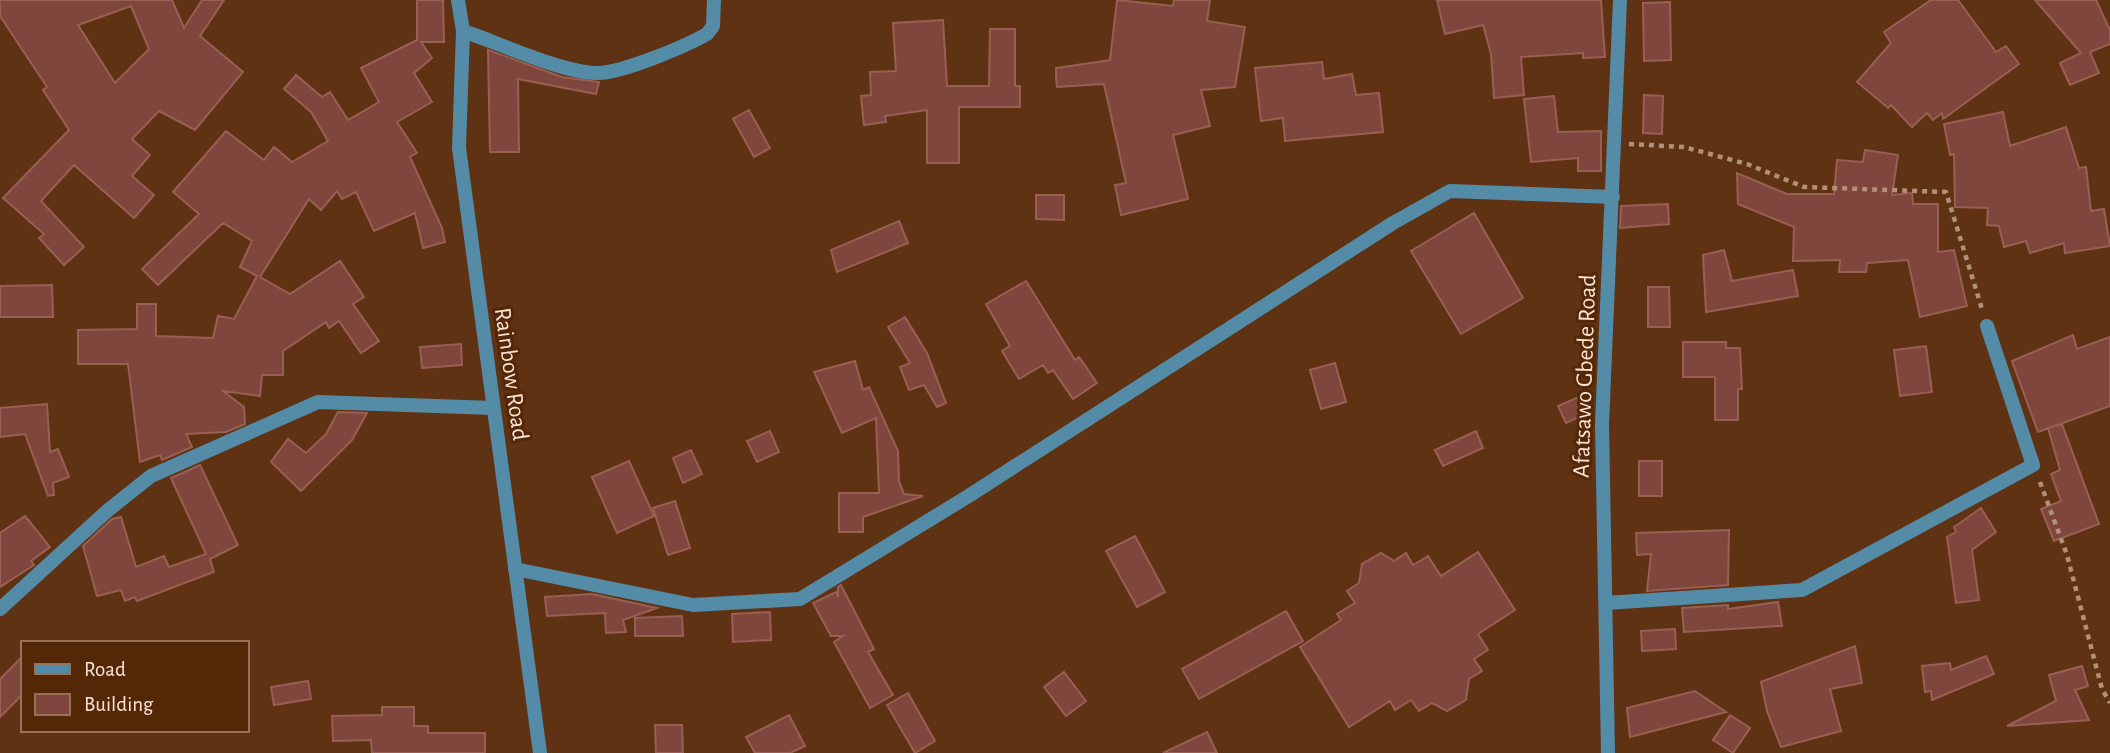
<svg xmlns="http://www.w3.org/2000/svg" width="2110" height="753" font-family="'Alegreya Sans',sans-serif">
  <style>
    .building { fill: #7e463c; stroke: #9a5f54; stroke-width: 2; fill-rule: evenodd }
    .lines { fill: none; stroke-linecap: round; stroke-linejoin: round }
    .path { stroke: #b2917b; stroke-width: 4.5; stroke-dasharray: 5 5; stroke-linecap: butt }
    .street { stroke: #548ca8; stroke-width: 14 }
    .labels { text-anchor: middle; stroke-width: 6; stroke-linejoin: round; paint-order: stroke }
    .street-label { font-size: 24px; fill: #fbe3d6; stroke: #542706 }
  </style>
  <rect width="100%" height="100%" fill="#5f3213"/>
  <path class="building" d="M 0,0 L 172,0 L 184,28 L 202,0 L 224,0 L 200,36 L 243,72 L 195,130 L 159,111 L 132,139 L 150,155 L 132,176 L 154,195 L 134,218 L 74,165 L 41,201 L 84,247 L 64,265 L 39,238 L 44,234 L 3,198 L 69,130 L 43,90 L 47,87 L 0,16 ZM 131,6 L 149,49 L 115,83 L 78,25 Z
    M 417,0 L 443,0 L 444,42 L 421,42 L 432,58 L 414,73 L 432,102 L 397,122 L 417,153 L 410,157 L 442,228 L 445,242 L 423,248 L 415,213 L 374,231 L 356,192 L 342,199 L 337,191 L 321,210 L 309,199 L 260,277 L 290,294 L 340,261 L 364,297 L 353,304 L 379,341 L 361,353 L 339,321 L 329,328 L 326,322 L 283,351 L 283,375 L 262,375 L 260,396 L 223,391 L 244,407 L 245,424 L 226,432 L 186,434 L 192,447 L 162,460 L 160,455 L 140,462 L 128,364 L 78,364 L 78,330 L 137,329 L 137,304 L 156,304 L 156,336 L 213,338 L 218,316 L 234,319 L 257,276 L 240,267 L 252,241 L 223,223 L 158,285 L 142,269 L 199,214 L 173,192 L 226,131 L 264,160 L 274,147 L 292,162 L 328,141 L 311,112 L 284,89 L 296,75 L 322,97 L 330,92 L 348,120 L 379,102 L 361,68 L 417,40 Z
    M 1117,0 L 1173,6 L 1174,0 L 1210,0 L 1207,21 L 1245,27 L 1235,87 L 1201,90 L 1210,126 L 1173,135 L 1188,199 L 1121,215 L 1115,185 L 1126,183 L 1104,84 L 1057,87 L 1056,77 L 1056,68 L 1110,60 Z
    M 1437,0 L 1601,0 L 1605,57 L 1583,58 L 1583,53 L 1521,57 L 1524,95 L 1494,98 L 1491,54 L 1483,25 L 1445,34 Z
    M 1931,0 L 1958,0 L 1996,52 L 2006,46 L 2019,64 L 1943,119 L 1942,113 L 1933,120 L 1927,113 L 1912,127 L 1891,105 L 1888,108 L 1857,82 L 1891,43 L 1884,32 Z
    M 2035,0 L 2096,0 L 2110,30 L 2110,44 L 2090,52 L 2099,73 L 2070,85 L 2060,63 L 2081,53 Z
    M 1670,2 L 1671,60 L 1644,61 L 1643,3 Z
    M 943,20 L 947,86 L 989,86 L 990,29 L 1015,29 L 1015,86 L 1020,86 L 1020,107 L 959,107 L 959,163 L 927,163 L 927,110 L 885,116 L 886,122 L 864,125 L 861,96 L 871,95 L 870,72 L 896,71 L 893,23 Z
    M 488,50 L 562,77 L 599,82 L 596,94 L 518,79 L 519,152 L 490,152 Z
    M 1322,62 L 1324,79 L 1352,74 L 1356,95 L 1379,93 L 1383,132 L 1285,141 L 1283,118 L 1261,121 L 1255,68 Z
    M 1644,95 L 1663,96 L 1662,134 L 1643,133 Z
    M 1554,96 L 1558,132 L 1601,131 L 1601,171 L 1578,171 L 1578,158 L 1531,162 L 1524,99 Z
    M 749,110 L 770,148 L 754,157 L 733,119 Z
    M 2003,112 L 2010,146 L 2066,127 L 2079,168 L 2086,167 L 2091,211 L 2104,209 L 2110,246 L 2065,253 L 2064,243 L 2030,253 L 2026,241 L 2004,247 L 1999,226 L 1987,225 L 1988,208 L 1955,207 L 1954,154 L 1950,155 L 1944,124 Z
    M 1865,150 L 1898,155 L 1892,195 L 1912,193 L 1913,204 L 1938,204 L 1938,252 L 1954,250 L 1967,306 L 1920,317 L 1908,260 L 1867,263 L 1866,272 L 1839,272 L 1840,260 L 1793,261 L 1794,227 L 1738,204 L 1737,173 L 1787,194 L 1834,194 L 1837,160 L 1863,162 Z
    M 1036,195 L 1064,195 L 1064,220 L 1036,219 Z
    M 1668,204 L 1669,224 L 1620,228 L 1621,206 Z
    M 1474,213 L 1523,298 L 1461,334 L 1411,251 Z
    M 899,221 L 908,243 L 837,272 L 831,250 Z
    M 1724,250 L 1732,281 L 1793,270 L 1798,296 L 1706,312 L 1703,255 Z
    M 1026,281 L 1075,360 L 1079,357 L 1097,383 L 1073,399 L 1053,370 L 1048,373 L 1043,365 L 1019,379 L 1002,351 L 1010,346 L 986,304 Z
    M 52,285 L 53,317 L 0,317 L 0,286 Z
    M 1648,287 L 1669,287 L 1670,327 L 1648,327 Z
    M 905,317 L 927,353 L 946,403 L 937,407 L 924,385 L 909,390 L 900,367 L 910,363 L 888,327 Z
    M 2073,335 L 2077,349 L 2110,337 L 2110,406 L 2038,432 L 2012,361 Z
    M 1683,342 L 1726,342 L 1726,348 L 1740,348 L 1742,389 L 1738,389 L 1738,420 L 1715,420 L 1715,377 L 1683,377 Z
    M 461,344 L 462,365 L 422,368 L 420,347 Z
    M 1926,346 L 1932,392 L 1900,396 L 1894,350 Z
    M 855,361 L 863,390 L 869,387 L 898,451 L 899,481 L 904,494 L 923,496 L 863,517 L 863,532 L 839,532 L 839,493 L 879,493 L 876,418 L 842,433 L 814,372 Z
    M 1335,363 L 1346,402 L 1321,409 L 1310,370 Z
    M 1583,395 L 1590,412 L 1566,423 L 1558,406 Z
    M 47,404 L 50,452 L 58,449 L 69,477 L 53,483 L 54,495 L 48,496 L 25,434 L 0,437 L 0,408 Z
    M 338,412 L 367,413 L 352,440 L 301,491 L 271,462 L 288,439 L 306,453 L 326,434 Z
    M 2062,424 L 2099,524 L 2054,541 L 2041,509 L 2061,501 L 2051,474 L 2060,470 L 2048,428 Z
    M 770,431 L 779,452 L 757,462 L 747,441 Z
    M 1476,431 L 1483,448 L 1443,466 L 1435,450 Z
    M 691,450 L 702,474 L 683,483 L 673,458 Z
    M 629,461 L 654,516 L 617,533 L 592,477 Z
    M 1639,461 L 1662,461 L 1662,496 L 1639,496 Z
    M 200,465 L 238,545 L 210,559 L 214,572 L 137,601 L 135,597 L 125,601 L 121,590 L 97,596 L 83,546 L 112,519 L 121,517 L 136,567 L 164,556 L 169,567 L 206,554 L 171,478 Z
    M 675,501 L 690,548 L 668,555 L 653,508 Z
    M 1981,508 L 1996,532 L 1972,550 L 1979,600 L 1956,603 L 1947,537 L 1956,532 L 1954,527 Z
    M 25,516 L 50,547 L 31,561 L 34,565 L 0,587 L 0,533 Z
    M 1729,530 L 1728,585 L 1647,591 L 1651,554 L 1637,555 L 1636,533 Z
    M 1135,536 L 1165,592 L 1137,607 L 1106,551 Z
    M 1478,552 L 1515,610 L 1478,634 L 1488,650 L 1474,659 L 1482,671 L 1469,679 L 1466,700 L 1447,711 L 1432,703 L 1419,711 L 1411,700 L 1395,710 L 1390,701 L 1349,727 L 1300,647 L 1341,620 L 1337,614 L 1355,603 L 1347,591 L 1359,583 L 1362,564 L 1381,553 L 1394,561 L 1406,553 L 1413,565 L 1428,556 L 1441,576 Z
    M 841,585 L 874,649 L 868,652 L 893,695 L 870,708 L 834,642 L 843,636 L 831,636 L 813,603 L 836,592 L 838,597 L 838,587 Z
    M 592,594 L 657,608 L 623,620 L 626,632 L 606,633 L 605,613 L 547,616 L 545,597 Z
    M 1778,602 L 1782,626 L 1684,632 L 1682,608 L 1728,605 L 1728,609 Z
    M 1286,611 L 1303,641 L 1199,699 L 1182,669 Z
    M 770,612 L 771,640 L 733,642 L 732,614 Z
    M 682,616 L 683,636 L 635,636 L 635,618 Z
    M 1675,629 L 1676,649 L 1642,651 L 1641,631 Z
    M 1855,646 L 1862,683 L 1830,689 L 1841,731 L 1781,747 L 1767,711 L 1761,682 Z
    M 23,656 L 23,694 L 0,717 L 0,679 Z
    M 1986,656 L 1994,674 L 1932,700 L 1931,691 L 1925,692 L 1922,666 L 1950,663 L 1951,670 Z
    M 2082,666 L 2088,686 L 2075,690 L 2089,720 L 2007,726 L 2056,701 L 2049,675 Z
    M 1064,672 L 1086,701 L 1066,716 L 1044,687 Z
    M 308,681 L 311,699 L 274,705 L 271,687 Z
    M 1695,691 L 1726,712 L 1630,737 L 1627,708 Z
    M 908,693 L 935,741 L 915,753 L 887,705 Z
    M 382,707 L 414,707 L 414,726 L 428,726 L 428,733 L 485,733 L 485,753 L 372,753 L 371,740 L 333,741 L 332,716 L 382,715 Z
    M 789,715 L 805,746 L 790,753 L 755,753 L 746,737 Z
    M 1730,715 L 1750,728 L 1733,753 L 1713,740 Z
    M 655,725 L 682,725 L 683,753 L 656,753 Z
    M 1207,732 L 1217,753 L 1163,753 Z"/>
  <g class="lines">
    <path class="path" d="M 1629,144 L 1684,147 L 1747,164 L 1804,187 L 1946,192 L 1982,309
      M 2040,482 L 2067,555 L 2102,689 L 2110,703"/>
    <path class="street" d="M 458,0 L 463,31 L 459,148 L 540,753
      M 463,31 C 499,43 560,72 596,73 C 620,74 686,46 707,34 L 713,26 L 714,0
      M 515,569 L 693,605 L 800,599 L 967,497 L 1393,223 L 1450,191 L 1613,197
      M 1606,603 L 1802,590 L 2033,465 L 1987,326
      M 0,609 L 107,511 L 151,476 L 318,402 L 494,408
      M 1608,753 L 1602,424 L 1620,0"/>
  </g>
  <g class="labels">
    <g class="street-label">
      <text transform="translate(512 374) rotate(82)" y="8">Rainbow Road</text>
      <text transform="translate(1584 376) rotate(-88)" y="8">Afatsawo Gbede Road</text>
    </g>
  </g>
  <rect x="21" y="641" width="228" height="91" fill="#542706" stroke="#977259" stroke-width="2"/>
  <rect x="35" y="664" width="35" height="10" fill="#548ca8" stroke="#977259" stroke-width="2"/>
  <text x="84" y="676" font-size="21" fill="#fbe3d6">Road</text>
  <rect x="35" y="694" width="35" height="21" fill="#7e463c" stroke="#977259" stroke-width="2"/>
  <text x="84" y="711" font-size="21" fill="#fbe3d6">Building</text>
</svg>
